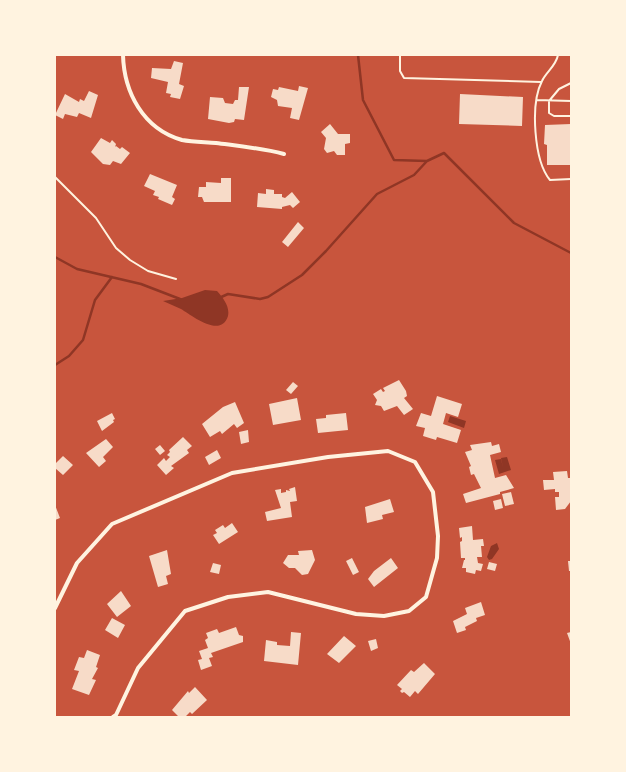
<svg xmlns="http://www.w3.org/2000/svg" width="626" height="772" font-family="Raleway,sans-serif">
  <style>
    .water { fill: #8f3625 }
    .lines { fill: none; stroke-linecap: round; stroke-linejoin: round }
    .stream { stroke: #8f3625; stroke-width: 2.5 }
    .building { fill: #f7dbc8 }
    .service { stroke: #fff3e0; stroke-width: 2 }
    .minor { stroke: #fff3e0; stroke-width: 4 }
  </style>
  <rect width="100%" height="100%" fill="#c8553d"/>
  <path class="water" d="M 205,290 L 217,291 C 223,298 230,306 228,316 C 221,339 191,315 181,309 C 175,306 169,304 163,301 L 182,298 Z
    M 450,416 L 466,421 L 464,428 L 448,422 Z
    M 507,457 L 511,470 L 499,474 L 495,460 L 501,459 L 503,468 L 501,458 Z
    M 497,543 L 499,549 L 492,559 L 489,560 L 487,557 L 491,546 Z"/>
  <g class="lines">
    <path class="stream" d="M 358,55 L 363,100 L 394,160 L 427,161
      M 55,257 L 77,269 L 141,284 L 180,299
      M 219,298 L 228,294 L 260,299 L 268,297 L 302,275 L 326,251 L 377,194 L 414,175 L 427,161 L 444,153 L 514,223 L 571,253
      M 55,365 L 69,356 L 83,340 L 95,300 L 112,277"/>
  </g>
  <path class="building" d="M 174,61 L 183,63 L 179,84 L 184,86 L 180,99 L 170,97 L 171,94 L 166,93 L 168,82 L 151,78 L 152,68 L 171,69 Z
    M 299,86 L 308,88 L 299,120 L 290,118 L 292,108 L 278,106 L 277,100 L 271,97 L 273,89 L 278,90 L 279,87 L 298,91 Z
    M 239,87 L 249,87 L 244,120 L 235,119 L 234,122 L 229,123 L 208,119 L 210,97 L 223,98 L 225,103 L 233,104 L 235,100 L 238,100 Z
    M 89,91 L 98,95 L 91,118 L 79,113 L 77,117 L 65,114 L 63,119 L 55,115 L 65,94 L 79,102 L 80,99 L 84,101 Z
    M 460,94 L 523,97 L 522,126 L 459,124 Z
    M 330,124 L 338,134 L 350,134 L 350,143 L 345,144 L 345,155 L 337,155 L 334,151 L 327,153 L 324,149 L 326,138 L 321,132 Z
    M 571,124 L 571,165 L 547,165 L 547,145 L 544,144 L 545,125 Z
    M 101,138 L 110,143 L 112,140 L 116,144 L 115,147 L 116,146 L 120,149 L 122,147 L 130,153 L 121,164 L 113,161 L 110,165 L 103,164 L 91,152 Z
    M 150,174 L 177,185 L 172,197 L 175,199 L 172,205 L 158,199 L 159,197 L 153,195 L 155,191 L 144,186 Z
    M 221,178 L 231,178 L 231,202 L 204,202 L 202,197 L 198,197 L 199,187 L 206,187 L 206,182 L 221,183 Z
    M 266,189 L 274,190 L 274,194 L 282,194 L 282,197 L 285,198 L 292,192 L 300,202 L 293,208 L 290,205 L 282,207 L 282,209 L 257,207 L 258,193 L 266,194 Z
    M 298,222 L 304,228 L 288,247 L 282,242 Z
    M 399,380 L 406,391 L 407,396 L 404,398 L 413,409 L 404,415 L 397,406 L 384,411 L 381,406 L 375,405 L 377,400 L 373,394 L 381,389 L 383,392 L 385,391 L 383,388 Z
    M 293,382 L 298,386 L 291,394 L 286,390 Z
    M 437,396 L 462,404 L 458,417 L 446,413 L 443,424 L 461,430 L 457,443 L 437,437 L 436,440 L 423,436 L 425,428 L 416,426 L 421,413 L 431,416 Z
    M 297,398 L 301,420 L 273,425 L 269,404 Z
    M 235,402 L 244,423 L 237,428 L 234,424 L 222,434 L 220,431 L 210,437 L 202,424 L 223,407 Z
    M 112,413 L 115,419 L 113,420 L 114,422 L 102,431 L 97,421 Z
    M 346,413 L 348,430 L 318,433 L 316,419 L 326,418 L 326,415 Z
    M 248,430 L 249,442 L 241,444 L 239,432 Z
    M 183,437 L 192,446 L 187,450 L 189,453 L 171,466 L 174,468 L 166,475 L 157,465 L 164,458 L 166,461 L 170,457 L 167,455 L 170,452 L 169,450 Z
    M 106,439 L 113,447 L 103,457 L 106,461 L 99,467 L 86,453 Z
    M 491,442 L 492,446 L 499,444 L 501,452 L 490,455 L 495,478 L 506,475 L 514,488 L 500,492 L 500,494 L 466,503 L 463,494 L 481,488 L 474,474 L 471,475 L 469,467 L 471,466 L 465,452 L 472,450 L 470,445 Z
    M 160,445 L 165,451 L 160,455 L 155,449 Z
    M 217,450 L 221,458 L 209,465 L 205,457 Z
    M 63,456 L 73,465 L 63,475 L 55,468 L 55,464 Z
    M 567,471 L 568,478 L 571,478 L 571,501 L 565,509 L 556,510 L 555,497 L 559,497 L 559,492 L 555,492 L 555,489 L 544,490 L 543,480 L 554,480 L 553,472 Z
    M 295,487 L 297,501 L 290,502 L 292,517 L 267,521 L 265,512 L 281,508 L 275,490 L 281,489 L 281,493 L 286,492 L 286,490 L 290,491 L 289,489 Z
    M 511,492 L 514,504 L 505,506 L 502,494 Z
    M 390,499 L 394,512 L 382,515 L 383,519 L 367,523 L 365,507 Z
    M 501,499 L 503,508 L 495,510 L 493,501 Z
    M 55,505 L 60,518 L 55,520 Z
    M 232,523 L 238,532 L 219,544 L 213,535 L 217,533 L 215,530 L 223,525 L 225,528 Z
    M 472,526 L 473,540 L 483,539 L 484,546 L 481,546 L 482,557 L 477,557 L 478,563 L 483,564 L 481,571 L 476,570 L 475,574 L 466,572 L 466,568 L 462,568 L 464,560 L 465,560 L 465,558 L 461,558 L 460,542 L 462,541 L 462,537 L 460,538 L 459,528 Z
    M 167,550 L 171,574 L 166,576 L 168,584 L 158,587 L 149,556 Z
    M 312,550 L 315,560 L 308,574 L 302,575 L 295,568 L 289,568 L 283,563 L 288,555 L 299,555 L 298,551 Z
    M 352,558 L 359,572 L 353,575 L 346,561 Z
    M 391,558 L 398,568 L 374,587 L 368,579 L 374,571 Z
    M 568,561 L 571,561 L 571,571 L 569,571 Z
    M 489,562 L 497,564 L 495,571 L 487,569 Z
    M 213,563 L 221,565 L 219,574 L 210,572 Z
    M 121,591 L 131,606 L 117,617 L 107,604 Z
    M 481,602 L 485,615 L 476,618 L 477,621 L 465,627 L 466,630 L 457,633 L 453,621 L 467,614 L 465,608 Z
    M 112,618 L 125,625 L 118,638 L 105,630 Z
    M 236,627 L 239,635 L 243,636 L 243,642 L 211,653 L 213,657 L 209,658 L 212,666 L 201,670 L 198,660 L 202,659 L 199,651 L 208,648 L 205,640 L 208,638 L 206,633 L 217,629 L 219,633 Z
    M 291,632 L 301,633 L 298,665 L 264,661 L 266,640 L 277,642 L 277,645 L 290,646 Z
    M 571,632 L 571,644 L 567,633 Z
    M 344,636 L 356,646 L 339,663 L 327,654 Z
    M 376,639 L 378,648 L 371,651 L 368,641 Z
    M 87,650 L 100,655 L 96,667 L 98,668 L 92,679 L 96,680 L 89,695 L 72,689 L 79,671 L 74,670 L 79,657 L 84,658 Z
    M 424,663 L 435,674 L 418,694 L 415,691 L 410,697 L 404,692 L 402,693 L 400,691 L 402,689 L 397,685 L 411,670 L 414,672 Z
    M 195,687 L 207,700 L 192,714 L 190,712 L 185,717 L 179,717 L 172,710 L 188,691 L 189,693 Z"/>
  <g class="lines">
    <path class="service" d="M 400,55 L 400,71 L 404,78 L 541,82
      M 558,55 C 556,66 546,72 542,81 C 530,104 534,161 550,180 L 571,179
      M 571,83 L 559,89 L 549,101 L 549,113 L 554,116 L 571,116
      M 537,100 L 571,101
      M 55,177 L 96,218 L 116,248 L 130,260 L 148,271 L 176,279"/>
    <path class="minor" d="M 123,55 C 124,92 143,129 182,140 C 193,142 205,142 216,143 C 239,146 261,148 284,154
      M 55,608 L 77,563 L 112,524 L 232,473 L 328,457 L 388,451 L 415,462 L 433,492 L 438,536 L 437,558 L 426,597 L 409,611 L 384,616 L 356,614 L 268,592 L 228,597 L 185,611 L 138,668 L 116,715 L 113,717"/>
  </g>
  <rect width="626" height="772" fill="none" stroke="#fff3e0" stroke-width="112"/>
</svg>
